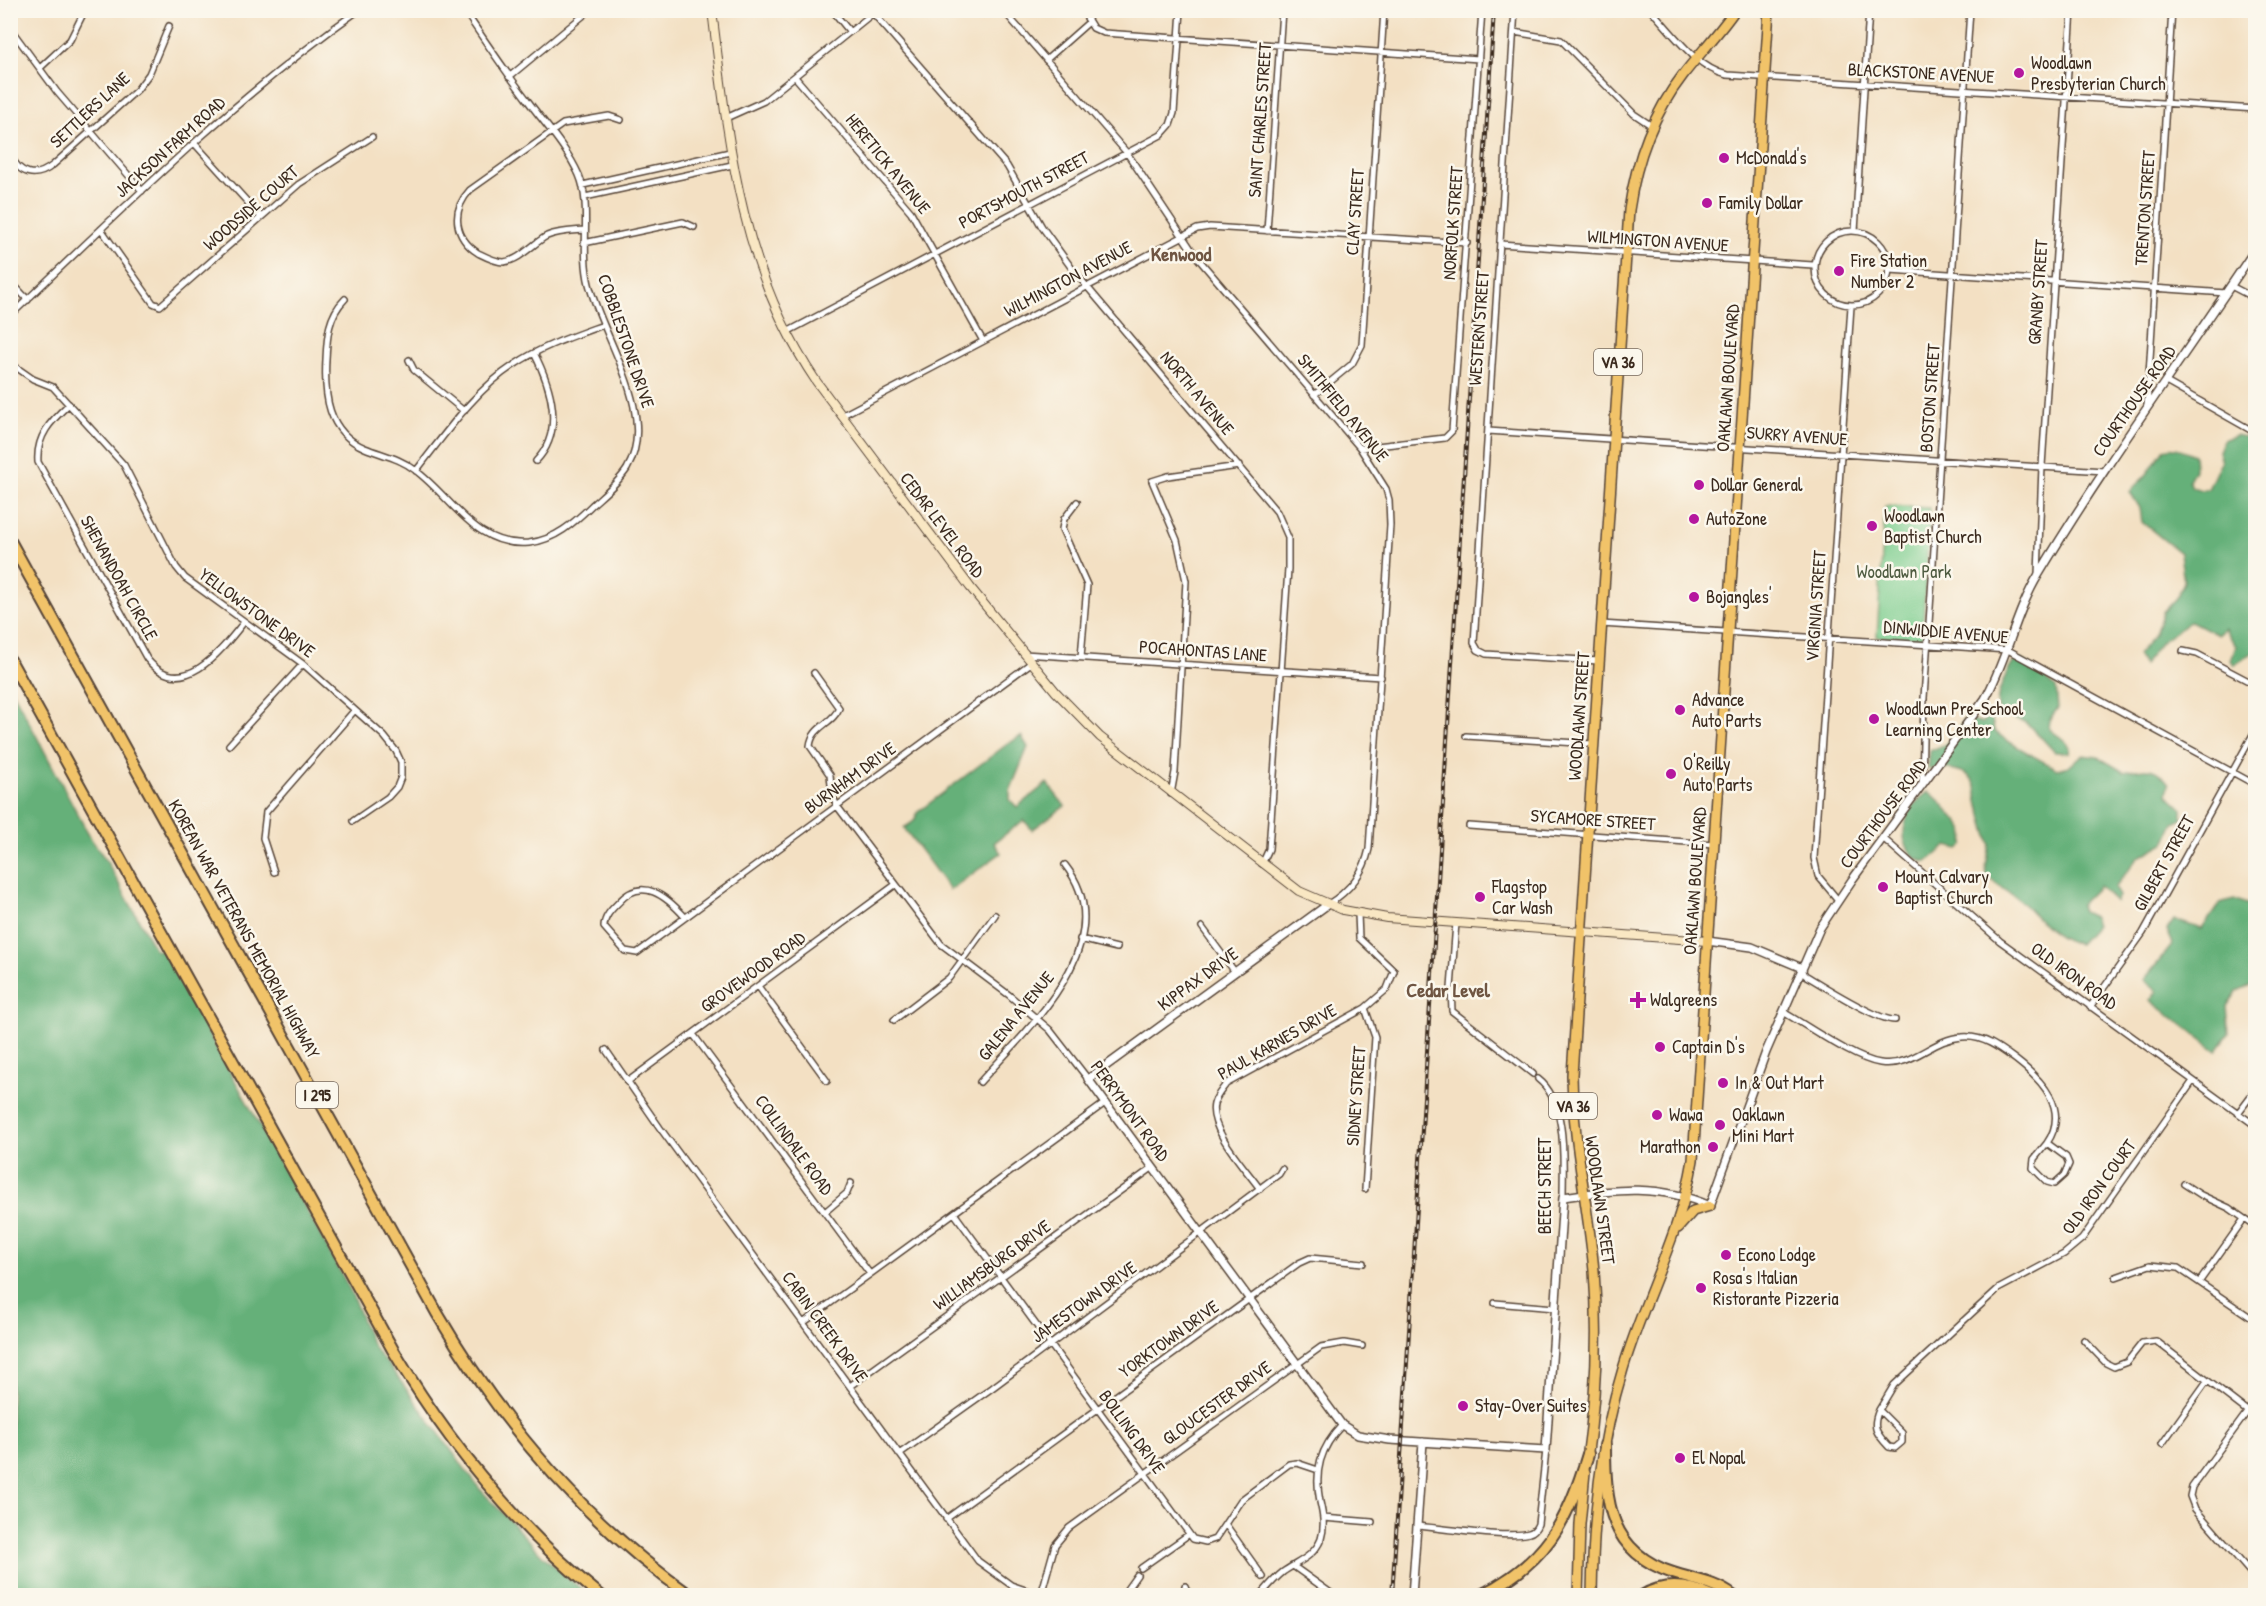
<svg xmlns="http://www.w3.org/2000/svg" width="2266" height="1606" font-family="'Patrick Hand',sans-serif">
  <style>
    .green { fill: #7ccd8e; stroke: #5c7c56; stroke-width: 1.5 }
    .forest { fill: #65b079; stroke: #506d4c; stroke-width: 1.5 }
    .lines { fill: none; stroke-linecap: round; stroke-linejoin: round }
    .minor-casing { stroke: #574537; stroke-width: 8 }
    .tertiary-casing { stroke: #574537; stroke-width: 10 }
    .secondary-casing { stroke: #574537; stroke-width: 10 }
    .trunk-casing { stroke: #574537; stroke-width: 12 }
    .motorway-casing { stroke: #574537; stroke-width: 14 }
    .minor { stroke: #fff; stroke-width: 5 }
    .tertiary { stroke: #fff; stroke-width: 7 }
    .secondary { stroke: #f9e7c3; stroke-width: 8 }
    .trunk { stroke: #f1c369; stroke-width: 9 }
    .motorway { stroke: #f1c369; stroke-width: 10 }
    .rail-casing { stroke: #3b2a1e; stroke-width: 4 }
    .rail { stroke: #fbf7ec; stroke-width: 1.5; stroke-dasharray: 4.5; stroke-linecap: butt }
    .poi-dot { fill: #b5179e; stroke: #fbf7ec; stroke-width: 2 }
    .labels { text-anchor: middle; stroke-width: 5; stroke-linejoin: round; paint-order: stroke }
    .shield { fill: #fbf7ec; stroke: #75685c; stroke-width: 1.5 }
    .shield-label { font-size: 16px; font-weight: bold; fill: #3b2a1e }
    .poi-label { font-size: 18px; fill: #3b2a1e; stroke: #fbf7ec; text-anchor: start }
    .street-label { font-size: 18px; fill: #3b2a1e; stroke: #fbf7ec }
    .park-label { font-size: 18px; fill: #4e5b40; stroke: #fbf7ec }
    .neighbourhood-label { font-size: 20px; font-weight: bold; fill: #6f5542; stroke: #fbf7ec }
  </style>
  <rect width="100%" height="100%" fill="#fbf7ec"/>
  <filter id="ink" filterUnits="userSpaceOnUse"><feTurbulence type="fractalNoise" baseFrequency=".0167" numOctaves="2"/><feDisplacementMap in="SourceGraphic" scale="12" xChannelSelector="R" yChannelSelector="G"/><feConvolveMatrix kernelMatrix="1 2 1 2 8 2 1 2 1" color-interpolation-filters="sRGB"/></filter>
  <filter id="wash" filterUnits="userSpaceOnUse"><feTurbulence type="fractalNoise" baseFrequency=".008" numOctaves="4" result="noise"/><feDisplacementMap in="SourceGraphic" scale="24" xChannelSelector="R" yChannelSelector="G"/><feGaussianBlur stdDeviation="1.35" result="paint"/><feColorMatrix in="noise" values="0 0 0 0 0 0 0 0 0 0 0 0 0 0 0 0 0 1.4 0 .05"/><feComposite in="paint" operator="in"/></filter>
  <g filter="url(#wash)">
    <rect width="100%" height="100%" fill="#f3e0c3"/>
    <path class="green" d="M 1885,506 L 1930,508 L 1922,639 L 1877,637 Z"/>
    <path class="forest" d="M 2235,435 L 2249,438 L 2255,449 L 2255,651 L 2234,665 L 2231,660 L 2236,646 L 2224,628 L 2218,635 L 2191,621 L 2161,642 L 2143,665 L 2137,655 L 2155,634 L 2163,612 L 2176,598 L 2184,582 L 2180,553 L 2142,522 L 2140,508 L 2130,492 C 2135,485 2142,480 2147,474 C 2164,450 2163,439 2194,455 L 2195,469 L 2189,480 L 2192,487 L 2201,490 L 2208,489 L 2221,461 L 2218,451 L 2223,440 Z
      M 2016,659 L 2024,661 L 2056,687 L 2058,708 C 2036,735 2056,727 2070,747 L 2069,753 L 2055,752 C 2045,743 2036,729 2024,722 C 2018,719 2008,719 2002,714 C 1989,703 2008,669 2016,659 Z
      M 11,688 L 91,839 L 106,860 L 156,951 L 161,949 C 224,1060 286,1172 347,1284 C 361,1309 365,1345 388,1364 L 479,1488 L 542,1555 L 588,1595 L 11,1595 Z
      M 1990,716 C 1994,721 1992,724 1994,730 C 1999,738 2046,763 2057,769 L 2070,766 L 2082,755 L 2098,757 L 2124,772 C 2145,768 2155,764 2169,784 L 2167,794 L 2182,808 L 2182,819 L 2174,823 L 2165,843 L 2139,857 L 2114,888 L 2119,896 L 2116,902 L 2099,886 L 2080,905 L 2082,912 L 2093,917 L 2096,925 L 2079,944 C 2051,938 2038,917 2018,899 C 2008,891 1996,885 1987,876 L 1986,866 L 1990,844 L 1977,798 C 1979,769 1950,767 1928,769 L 1930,751 L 1946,744 L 1966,718 L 1982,723 Z
      M 1021,736 L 1028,747 L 1010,791 L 1010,800 L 1017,807 L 1047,783 L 1065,806 L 1032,830 L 1024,820 L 994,843 L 1001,853 L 950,890 L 904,828 L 914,821 L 918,812 L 1006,745 Z
      M 1928,792 C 1934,793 1961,824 1964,831 C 1966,835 1964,841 1964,845 L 1959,849 L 1947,846 L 1927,862 C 1920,861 1915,859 1911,853 C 1895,833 1909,805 1928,792 Z
      M 2234,899 L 2246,904 L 2255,903 L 2255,983 L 2237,992 L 2227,1006 L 2229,1033 L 2217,1051 L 2150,1000 L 2157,991 L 2144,980 L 2173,944 L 2167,930 L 2174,920 L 2202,929 L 2220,903 Z"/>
  </g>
  <g filter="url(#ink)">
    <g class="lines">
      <g class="minor-casing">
        <path id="minor" d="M 832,10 L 850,32
          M 1003,10 L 1127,153 L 1195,255 L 1360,448 L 1386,489 L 1389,500 L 1390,525 L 1369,849 C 1364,873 1348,892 1327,905
          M 1082,10 L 1093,28 L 1104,33 L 1479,59
          M 1515,10 L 1474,643 L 1478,650 L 1486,654 L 1599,661
          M 1651,10 C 1673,33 1696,68 1727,75 L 2256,109
          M 873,13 L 1007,166 L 1042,227 L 1073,270 L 1277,512 L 1288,537 L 1288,569 L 1269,849 L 1262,864
          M 10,28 L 57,92 L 142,191
          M 1514,32 L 1561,40 L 1634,114 L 1652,126
          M 1046,60 L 1089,22
          M 40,68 L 70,40 L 85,10
          M 509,77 L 590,10
          M 795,77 L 911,212 L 983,341
          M 726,118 L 764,101 L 877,10
          M 195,144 L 261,217
          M 10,154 C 19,175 36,179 53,165 L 137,90 L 149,74 L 169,26
          M 583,185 L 730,152
          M 585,197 L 732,165
          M 101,229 L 153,303 L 160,306 L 299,184 L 372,137
          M 584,230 C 572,231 558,231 547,236 C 533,243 521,260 504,262 C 495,262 486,257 478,253 C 455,238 450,212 470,190 L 563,124 L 609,116 L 621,120
          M1815 268a37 37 0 1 1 74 0a37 37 0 1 1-74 0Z
          M 1267,231 L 1282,10
          M 1855,231 L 1869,10
          M 584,243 L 683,222 L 694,227
          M 1500,244 L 1813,265
          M 1890,270 L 2226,293
          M 10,281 L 28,300
          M 2231,286 L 2256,299
          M 345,299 C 328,316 327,337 326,359 C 324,395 327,432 365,448 C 382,455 400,458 415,470 C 453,498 475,548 529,543 C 555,540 574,523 592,505 C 604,494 618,483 627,469 C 659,415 603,339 589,284 C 580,248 592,205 579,175 C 567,148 545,124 528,101 C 505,71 485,41 464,10
          M 10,316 C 122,209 233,99 359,10
          M 787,332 L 1161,135 L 1170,125 L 1174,113 L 1181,10
          M 534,353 C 551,386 565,431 536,461
          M 409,360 L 414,370 L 464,411
          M 10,363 L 33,379 L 53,387 L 124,465 L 176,567 L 185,578 L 303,664 L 384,736 L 396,751 L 401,762 L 401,777 L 397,787 L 388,797 L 353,821
          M 2166,382 L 2256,433
          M 1314,395 L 1352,364 L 1362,345 L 1384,10
          M 69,404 C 51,421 36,436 38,462 L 147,659 C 182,702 221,651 244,622
          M 2147,406 L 2172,10
          M 841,416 L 1197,229 L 1210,227 L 1467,243
          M 1488,431 L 2104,471
          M 1360,448 L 1445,438 L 1452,431 L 1482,10
          M 416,471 C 446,433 474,391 514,365 C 540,347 573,336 603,325
          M 1077,502 L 1064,519 L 1062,529 L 1087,585 L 1081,657
          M 2038,575 L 2042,466 L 2072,10
          M 1601,624 L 2008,650 L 2256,785
          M 2183,651 L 2197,654 L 2256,685
          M 1024,654 L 1381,677
          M 814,673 L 839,708 C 833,724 812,726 810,746 L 830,775 L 832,795 L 837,806 L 941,944 L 1009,995 L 1050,1030 L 1088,1079
          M 1466,736 L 1593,744
          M 229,745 L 303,664
          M 1922,784 L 1924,698 L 1970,10
          M 1171,794 L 1175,772 L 1186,581 L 1177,540 L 1152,481 L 1168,476 L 1239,466
          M 1469,826 L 1714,844
          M 1884,839 L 2000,941 L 2256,1126
          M 274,872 L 263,838 L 266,812 L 354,711
          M 1838,900 L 1818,876 L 1814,858 L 1851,306
          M 685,917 C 667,897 642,875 618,903 C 611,910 604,917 604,927 L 625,951 L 637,953 L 1031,663
          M 1456,923 L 1451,988 L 1452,1011 L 1533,1074
          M 1202,927 L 1235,972
          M 1080,939 L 1117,948
          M 1802,969 L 1805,975 C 1822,985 1878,1021 1895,1020
          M 758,986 L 827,1081
          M 2090,1007 L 2143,933 L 2256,729
          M 1365,1008 L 1375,1037 L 1365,1189
          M 1783,1012 C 1808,1026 1854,1059 1880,1063 C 1913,1068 1931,1039 1962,1037 C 1983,1035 2000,1048 2016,1060 C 2042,1080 2070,1109 2047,1143
          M 894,1020 L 949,978 L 995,915
          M 693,1034 L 870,1274
          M 606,1050 L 660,1128 L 978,1561 L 1011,1585 L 1043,1596
          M 1538,1079 C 1568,1102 1563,1162 1563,1197
          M 627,1082 L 895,885
          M 980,1082 C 1028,1029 1125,941 1065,865
          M 2238,1113 L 2256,1089
          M 2047,1143 L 2066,1157 L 2069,1164 L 2064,1175 L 2054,1184 L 2047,1182 L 2033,1168 L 2034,1159 Z
          M 2184,1184 L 2201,1195 L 2229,1208 L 2256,1227
          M 1260,1189 C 1246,1169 1208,1129 1214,1104 C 1216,1096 1222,1090 1226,1084 L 1365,1008 L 1387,989 L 1394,971 L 1359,938 L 1358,914
          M 825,1212 L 847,1193 L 851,1183
          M 954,1213 L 1193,1539 L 1206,1542 L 1215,1539 L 1241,1500 L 1289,1464 L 1297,1463 L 1318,1470
          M 2116,1277 L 2150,1265 L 2178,1268 L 2256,1321
          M 2200,1281 L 2244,1219
          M 1495,1303 L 1555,1308
          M 803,1323 L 1105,1103
          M 2084,1340 L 2106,1363 L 2114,1367 L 2127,1362 L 2142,1343 L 2156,1341 L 2247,1411
          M 850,1386 L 1152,1168
          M 2256,1400 L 2192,1487 L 2190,1496 L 2195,1509 L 2256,1579
          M 1879,1410 L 1894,1385 L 1998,1289 L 2064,1254 L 2082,1239 L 2193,1081
          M 1879,1410 L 1902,1433 L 1902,1442 L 1895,1448 L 1889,1447 C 1877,1434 1871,1428 1879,1410 Z
          M 2162,1444 L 2207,1381
          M 899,1454 L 992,1388 L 1279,1174 L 1282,1169
          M 1323,1518 L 1372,1522
          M 946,1519 L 1299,1263 L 1310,1258 L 1363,1263
          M 1226,1525 L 1263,1577
          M 1417,1526 C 1440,1528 1510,1539 1529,1533 C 1534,1532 1536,1529 1538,1524 L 1546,1450
          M 1293,1566 L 1335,1596
          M 1141,1568 L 1188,1535
          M 1185,1586 L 1189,1596
          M 1041,1595 L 1055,1545 L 1069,1528 L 1321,1347 L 1344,1343 L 1362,1346
          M 1122,1596 L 1137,1575
          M 1260,1596 C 1267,1588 1274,1579 1283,1572 C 1297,1562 1314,1557 1321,1539 C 1325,1526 1323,1515 1320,1502 C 1314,1471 1320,1448 1342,1425"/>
      </g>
      <g class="tertiary-casing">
        <path id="tertiary" d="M 1327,905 L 1088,1079 L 1342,1425 L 1358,1435 L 1390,1440 L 1546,1450 L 1563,1197 C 1615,1189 1660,1184 1710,1206 L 1766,1052 L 1820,928 L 1852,880 L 1985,699 C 2007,660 2015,613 2039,574 C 2106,462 2184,357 2256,248
          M 1707,941 L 1752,947 L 1802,968
          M 1412,1596 L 1423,1442"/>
      </g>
      <g class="secondary-casing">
        <path id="secondary" d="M 712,10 C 728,140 740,269 816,381 L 970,587 L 1056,692 L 1100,737 L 1299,891 L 1343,910 L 1387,918 L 1707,941"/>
      </g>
      <g class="trunk-casing">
        <path id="trunk" d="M 1678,1228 L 1693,1211 L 1710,1206
          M 1587,1459 C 1596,1397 1599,1334 1594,1271 C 1588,1205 1573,1142 1572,1075 L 1629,210 C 1636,161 1652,115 1683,75 C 1700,53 1719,33 1735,10
          M 1578,1596 L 1580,1524 L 1585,1472
          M 1592,1596 C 1593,1519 1600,1443 1623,1369 C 1644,1298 1681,1233 1693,1160 L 1769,10"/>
      </g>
      <g class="motorway-casing">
        <path id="motorway" d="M 10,541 L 437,1313 C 502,1425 584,1521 691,1596
          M 10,660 L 393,1350 C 449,1445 516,1527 601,1596
          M 1605,1445 C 1605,1502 1609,1552 1673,1573 C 1694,1580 1715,1582 1733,1596
          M 1479,1596 C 1546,1563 1567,1523 1588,1454
          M 1642,1596 C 1665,1582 1689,1586 1712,1596"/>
      </g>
      <use href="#minor" class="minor"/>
      <use href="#tertiary" class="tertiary"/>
      <use href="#secondary" class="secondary"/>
      <use href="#trunk" class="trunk"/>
      <use href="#motorway" class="motorway"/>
      <g class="rail-casing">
        <path id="rail" d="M 1392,1596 L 1494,10"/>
      </g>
      <use href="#rail" class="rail"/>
    </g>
  </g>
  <g class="poi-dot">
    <circle cx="2019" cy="73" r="6"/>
    <circle cx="1724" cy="158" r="6"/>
    <circle cx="1707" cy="203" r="6"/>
    <circle cx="1839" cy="271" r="6"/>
    <circle cx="1699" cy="485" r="6"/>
    <circle cx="1694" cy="519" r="6"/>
    <circle cx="1872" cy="526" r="6"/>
    <circle cx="1694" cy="597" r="6"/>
    <circle cx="1680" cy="710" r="6"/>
    <circle cx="1874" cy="719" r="6"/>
    <circle cx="1671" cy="774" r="6"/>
    <circle cx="1883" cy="887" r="6"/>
    <circle cx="1480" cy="897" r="6"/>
    <path d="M1635 991h6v6h6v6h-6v6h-6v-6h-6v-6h6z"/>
    <circle cx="1660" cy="1047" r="6"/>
    <circle cx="1723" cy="1083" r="6"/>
    <circle cx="1657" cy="1115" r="6"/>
    <circle cx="1720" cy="1125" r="6"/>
    <circle cx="1713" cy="1147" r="6"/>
    <circle cx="1726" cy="1255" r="6"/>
    <circle cx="1701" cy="1288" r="6"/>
    <circle cx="1463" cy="1406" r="6"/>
    <circle cx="1680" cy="1458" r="6"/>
  </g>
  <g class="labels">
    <g class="shield">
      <rect x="1594" y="349" width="48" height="26" rx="4.5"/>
      <rect x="296" y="1082" width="42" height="26" rx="4.5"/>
      <rect x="1549" y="1093" width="48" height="26" rx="4.5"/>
    </g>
    <g class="shield-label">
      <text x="1618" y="368">VA 36</text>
      <text x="317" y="1101">I 295</text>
      <text x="1573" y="1112">VA 36</text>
    </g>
    <g class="poi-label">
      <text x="2031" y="69">Woodlawn<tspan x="2031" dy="21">Presbyterian Church</tspan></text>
      <text x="1736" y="164">McDonald's</text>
      <text x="1719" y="209">Family Dollar</text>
      <text x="1851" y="267">Fire Station<tspan x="1851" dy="21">Number 2</tspan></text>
      <text x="1711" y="491">Dollar General</text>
      <text x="1884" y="522">Woodlawn<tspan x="1884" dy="21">Baptist Church</tspan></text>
      <text x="1706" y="525">AutoZone</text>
      <text x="1706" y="603">Bojangles'</text>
      <text x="1692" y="706">Advance<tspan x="1692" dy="21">Auto Parts</tspan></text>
      <text x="1886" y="715">Woodlawn Pre-School<tspan x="1886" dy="21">Learning Center</tspan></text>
      <text x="1683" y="770">O'Reilly<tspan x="1683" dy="21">Auto Parts</tspan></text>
      <text x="1895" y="883">Mount Calvary<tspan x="1895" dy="21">Baptist Church</tspan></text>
      <text x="1492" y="893">Flagstop<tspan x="1492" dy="21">Car Wash</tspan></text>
      <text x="1650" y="1006">Walgreens</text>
      <text x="1672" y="1053">Captain D's</text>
      <text x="1735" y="1089">In &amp; Out Mart</text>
      <text x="1669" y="1121">Wawa</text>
      <text x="1732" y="1121">Oaklawn<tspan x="1732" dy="21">Mini Mart</tspan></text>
      <text x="1701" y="1153" text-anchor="end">Marathon</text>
      <text x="1738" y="1261">Econo Lodge</text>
      <text x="1713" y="1284">Rosa's Italian<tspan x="1713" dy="21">Ristorante Pizzeria</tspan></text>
      <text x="1475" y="1412">Stay-Over Suites</text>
      <text x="1692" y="1464">El Nopal</text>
    </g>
    <g class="street-label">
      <text transform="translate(1921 73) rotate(3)" y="6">BLACKSTONE AVENUE</text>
      <text transform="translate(90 110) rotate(-43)" y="6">SETTLERS LANE</text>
      <text transform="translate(1260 120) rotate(-86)" y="6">SAINT CHARLES STREET</text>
      <text transform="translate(170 147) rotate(-42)" y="6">JACKSON FARM ROAD</text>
      <text transform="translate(888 164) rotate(51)" y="6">HERETICK AVENUE</text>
      <text transform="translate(1024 190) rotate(-28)" y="6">PORTSMOUTH STREET</text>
      <text transform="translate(251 208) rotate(-41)" y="6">WOODSIDE COURT</text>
      <text transform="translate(2145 208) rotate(-86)" y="6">TRENTON STREET</text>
      <text transform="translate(1355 212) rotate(-86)" y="6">CLAY STREET</text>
      <text transform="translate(1453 223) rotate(-86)" y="6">NORFOLK STREET</text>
      <text transform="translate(1658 241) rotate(4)" y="6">WILMINGTON AVENUE</text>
      <text transform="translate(1068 279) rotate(-28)" y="6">WILMINGTON AVENUE</text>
      <text transform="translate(2038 292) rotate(-86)" y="6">GRANBY STREET</text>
      <text transform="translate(1479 328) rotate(-86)" y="6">WESTERN STREET</text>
      <text transform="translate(626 341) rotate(71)" y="6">COBBLESTONE DRIVE</text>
      <text transform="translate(1728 378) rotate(-86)" y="6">OAKLAWN BOULEVARD</text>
      <text transform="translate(1197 393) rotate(50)" y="6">NORTH AVENUE</text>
      <text transform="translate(1930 398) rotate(-86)" y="6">BOSTON STREET</text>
      <text transform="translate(2134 401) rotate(-55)" y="6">COURTHOUSE ROAD</text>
      <text transform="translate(1343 408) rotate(51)" y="6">SMITHFIELD AVENUE</text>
      <text transform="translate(1797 436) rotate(4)" y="6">SURRY AVENUE</text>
      <text transform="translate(942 525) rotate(53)" y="6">CEDAR LEVEL ROAD</text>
      <text transform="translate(119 578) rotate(61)" y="6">SHENANDOAH CIRCLE</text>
      <text transform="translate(1816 606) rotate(-86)" y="6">VIRGINIA STREET</text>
      <text transform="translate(257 613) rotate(36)" y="6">YELLOWSTONE DRIVE</text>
      <text transform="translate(1946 632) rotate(5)" y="6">DINWIDDIE AVENUE</text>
      <text transform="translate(1203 651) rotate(4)" y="6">POCAHONTAS LANE</text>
      <text transform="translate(1579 716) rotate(-86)" y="6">WOODLAWN STREET</text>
      <text transform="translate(850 778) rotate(-36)" y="6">BURNHAM DRIVE</text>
      <text transform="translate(1883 814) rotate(-53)" y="6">COURTHOUSE ROAD</text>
      <text transform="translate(1593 820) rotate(4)" y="6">SYCAMORE STREET</text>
      <text transform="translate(2164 863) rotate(-61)" y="6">GILBERT STREET</text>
      <text transform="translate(1695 881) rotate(-86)" y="6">OAKLAWN BOULEVARD</text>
      <text transform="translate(244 929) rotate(61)" y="6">KOREAN WAR VETERANS MEMORIAL HIGHWAY</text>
      <text transform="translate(753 972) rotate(-36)" y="6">GROVEWOOD ROAD</text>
      <text transform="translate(2074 976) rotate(36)" y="6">OLD IRON ROAD</text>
      <text transform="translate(1198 979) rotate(-36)" y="6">KIPPAX DRIVE</text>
      <text transform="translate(1016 1016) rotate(-51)" y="6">GALENA AVENUE</text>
      <text transform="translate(1277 1042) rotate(-30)" y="6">PAUL KARNES DRIVE</text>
      <text transform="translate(1356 1096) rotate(-86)" y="6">SIDNEY STREET</text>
      <text transform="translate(1130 1111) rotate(54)" y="6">PERRYMONT ROAD</text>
      <text transform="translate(794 1145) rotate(54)" y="6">COLLINDALE ROAD</text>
      <text transform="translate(1545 1186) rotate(-90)" y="6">BEECH STREET</text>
      <text transform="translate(2099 1187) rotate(-54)" y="6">OLD IRON COURT</text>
      <text transform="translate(1600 1200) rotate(82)" y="6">WOODLAWN STREET</text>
      <text transform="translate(992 1265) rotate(-36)" y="6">WILLIAMSBURG DRIVE</text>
      <text transform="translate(1084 1302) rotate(-36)" y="6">JAMESTOWN DRIVE</text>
      <text transform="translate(825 1327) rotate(54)" y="6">CABIN CREEK DRIVE</text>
      <text transform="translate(1169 1339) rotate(-36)" y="6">YORKTOWN DRIVE</text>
      <text transform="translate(1217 1403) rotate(-36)" y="6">GLOUCESTER DRIVE</text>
      <text transform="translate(1132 1432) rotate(54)" y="6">BOLLING DRIVE</text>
    </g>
    <g class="park-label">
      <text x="1904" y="578">Woodlawn Park</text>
    </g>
    <g class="neighbourhood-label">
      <text x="1181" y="261">Kenwood</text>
      <text x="1448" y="997">Cedar Level</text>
    </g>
  </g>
  <rect width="2266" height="1606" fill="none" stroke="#fbf7ec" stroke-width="36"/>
</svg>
